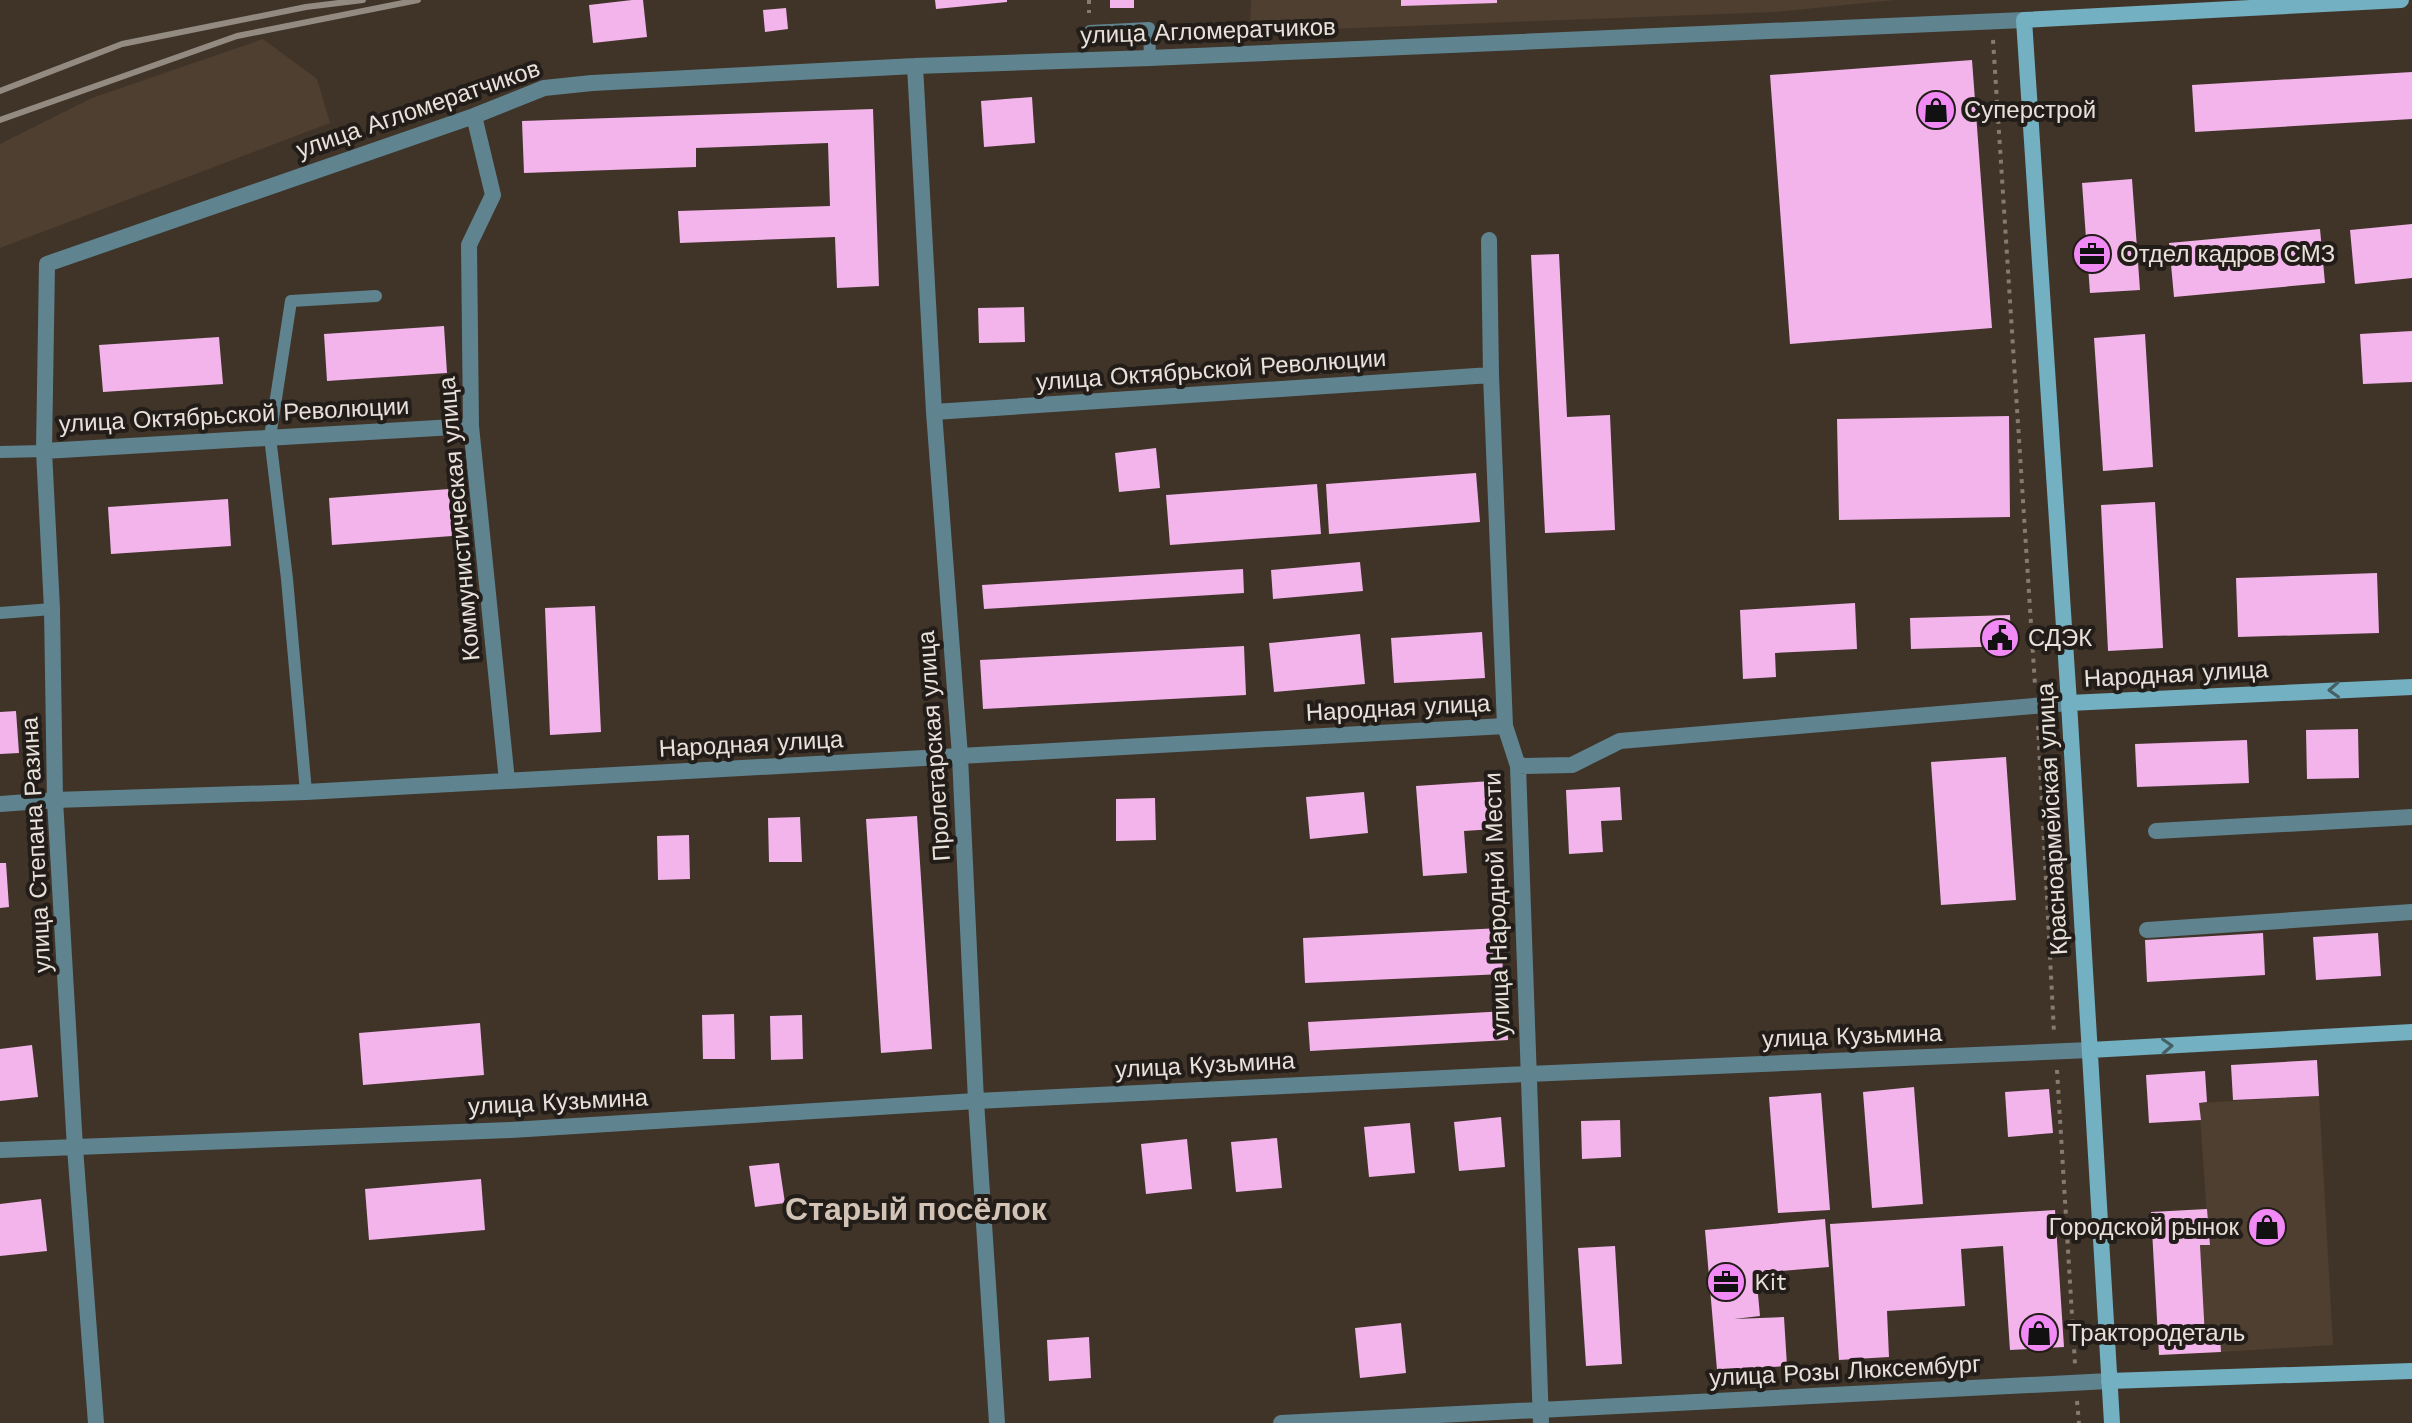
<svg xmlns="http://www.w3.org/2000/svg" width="2412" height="1423" font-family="'Work Sans',sans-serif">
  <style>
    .built { fill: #4f3f30 }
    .building { fill: #f2b4ea }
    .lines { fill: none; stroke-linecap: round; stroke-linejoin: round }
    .path { stroke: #857b71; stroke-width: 4; stroke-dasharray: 4 6; stroke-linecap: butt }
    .lane { stroke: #5f8490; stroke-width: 12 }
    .street { stroke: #5f8490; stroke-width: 16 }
    .secondary { stroke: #73b0c2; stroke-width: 16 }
    .rail { stroke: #938a81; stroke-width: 6 }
    .oneway { stroke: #465f64 }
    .labels { text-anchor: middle; stroke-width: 8; stroke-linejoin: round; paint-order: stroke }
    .street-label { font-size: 24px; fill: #e8e1da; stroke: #221d18 }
    .poi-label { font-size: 24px; fill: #e8e1da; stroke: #221d18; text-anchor: start }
    .district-label { font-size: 32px; font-weight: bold; fill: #d2c3b6; stroke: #221d18 }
  </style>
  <rect width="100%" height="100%" fill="#403429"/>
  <path class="built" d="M 1251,0 L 1895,0 L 1775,12 L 1250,32 Z
    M 263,39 L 317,79 L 330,123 L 0,248 L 0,144 L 92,98 Z
    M 2319,1096 L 2333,1345 L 2221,1352 L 2220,1336 L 2205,1337 L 2200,1245 L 2209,1244 L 2199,1103 Z"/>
  <path class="building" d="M 632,0 L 643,0 L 647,37 L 593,43 L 589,5 Z
    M 935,0 L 1007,0 L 1007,2 L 936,9 Z
    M 1110,0 L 1134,0 L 1134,8 L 1110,8 Z
    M 1401,0 L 1497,0 L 1497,3 L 1401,6 Z
    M 786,8 L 788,29 L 765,32 L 763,10 Z
    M 1972,60 L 1992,328 L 1790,344 L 1770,75 Z
    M 2412,72 L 2412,119 L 2195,132 L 2192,85 Z
    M 1032,97 L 1035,143 L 984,147 L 981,101 Z
    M 873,109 L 879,286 L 837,288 L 835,237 L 680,243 L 678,211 L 830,206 L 828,143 L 696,148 L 696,167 L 524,173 L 522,121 Z
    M 2132,179 L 2140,290 L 2090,293 L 2082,183 Z
    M 2412,224 L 2412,278 L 2355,284 L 2350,230 Z
    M 2320,229 L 2325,283 L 2174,297 L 2169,243 Z
    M 1559,254 L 1567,417 L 1610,415 L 1615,530 L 1545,533 L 1531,255 Z
    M 1024,307 L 1025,342 L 979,343 L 978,308 Z
    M 444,326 L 447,373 L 327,381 L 324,334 Z
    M 2412,331 L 2412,382 L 2363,384 L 2360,334 Z
    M 2145,334 L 2153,467 L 2103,471 L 2094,338 Z
    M 219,337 L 223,384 L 103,392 L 99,345 Z
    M 2009,416 L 2010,517 L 1839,520 L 1837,419 Z
    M 1156,448 L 1160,488 L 1119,492 L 1115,453 Z
    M 1476,473 L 1480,522 L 1329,534 L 1326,484 Z
    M 1317,484 L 1321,534 L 1170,545 L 1166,495 Z
    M 449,489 L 452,536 L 332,545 L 329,498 Z
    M 228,499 L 231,546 L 111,554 L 108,507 Z
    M 2155,502 L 2163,648 L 2108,651 L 2101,505 Z
    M 1360,562 L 1363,591 L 1273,599 L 1271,570 Z
    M 1243,569 L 1244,593 L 984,609 L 982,585 Z
    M 2377,573 L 2379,633 L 2238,637 L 2236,578 Z
    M 1855,603 L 1857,649 L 1775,653 L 1776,677 L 1743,679 L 1740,610 Z
    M 595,606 L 601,732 L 550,735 L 545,608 Z
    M 2010,615 L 2011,646 L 1911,649 L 1910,618 Z
    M 1482,632 L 1485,678 L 1394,683 L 1391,638 Z
    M 1360,634 L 1365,684 L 1274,692 L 1269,643 Z
    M 1244,646 L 1246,695 L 983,709 L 980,660 Z
    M 16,711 L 19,753 L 0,754 L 0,712 Z
    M 2358,729 L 2359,778 L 2307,779 L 2306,730 Z
    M 2247,740 L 2249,783 L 2137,787 L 2135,744 Z
    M 2006,757 L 2016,900 L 1941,905 L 1931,762 Z
    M 1491,781 L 1494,829 L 1464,831 L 1467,873 L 1423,876 L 1416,786 Z
    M 1620,787 L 1622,820 L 1601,821 L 1603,852 L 1569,854 L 1566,790 Z
    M 1364,792 L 1368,833 L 1310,839 L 1306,797 Z
    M 1155,798 L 1156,840 L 1116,841 L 1116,799 Z
    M 917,816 L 932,1049 L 881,1053 L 866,819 Z
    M 800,817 L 802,862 L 769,862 L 768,818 Z
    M 689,835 L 690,879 L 658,880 L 657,836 Z
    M 0,863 L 6,863 L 9,907 L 0,908 Z
    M 1501,928 L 1503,974 L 1305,983 L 1303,938 Z
    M 2263,933 L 2265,975 L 2147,982 L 2145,940 Z
    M 2378,933 L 2381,976 L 2316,980 L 2313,937 Z
    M 1507,1011 L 1508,1040 L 1310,1051 L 1308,1022 Z
    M 734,1014 L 735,1059 L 703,1059 L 702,1015 Z
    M 802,1015 L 803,1059 L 771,1060 L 770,1016 Z
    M 480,1023 L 484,1075 L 363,1085 L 359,1033 Z
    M 32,1045 L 38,1097 L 0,1101 L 0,1049 Z
    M 2317,1060 L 2319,1096 L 2233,1100 L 2231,1065 Z
    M 2205,1071 L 2207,1102 L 2199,1103 L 2201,1120 L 2149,1123 L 2146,1075 Z
    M 1914,1087 L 1923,1204 L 1872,1208 L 1863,1092 Z
    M 2049,1089 L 2053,1133 L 2008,1137 L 2005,1092 Z
    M 1821,1093 L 1830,1210 L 1778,1213 L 1769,1097 Z
    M 1501,1117 L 1505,1167 L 1459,1171 L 1454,1122 Z
    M 1620,1120 L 1621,1157 L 1582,1159 L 1581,1121 Z
    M 1410,1123 L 1415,1173 L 1369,1177 L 1364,1127 Z
    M 1277,1138 L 1282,1188 L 1236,1192 L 1231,1142 Z
    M 1187,1139 L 1192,1189 L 1146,1194 L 1141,1144 Z
    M 779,1163 L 785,1203 L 755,1207 L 749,1166 Z
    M 481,1179 L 485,1230 L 369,1240 L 365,1189 Z
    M 41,1199 L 47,1251 L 0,1256 L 0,1204 Z
    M 2207,1209 L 2210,1245 L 2200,1245 L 2205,1337 L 2220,1336 L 2221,1352 L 2159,1355 L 2151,1212 Z
    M 2055,1210 L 2064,1347 L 2010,1350 L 2003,1246 L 1961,1249 L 1965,1306 L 1887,1311 L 1889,1357 L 1839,1360 L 1830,1224 Z
    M 1825,1219 L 1829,1267 L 1756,1273 L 1760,1316 L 1734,1319 L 1784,1317 L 1787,1366 L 1717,1370 L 1705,1230 Z
    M 1615,1246 L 1622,1364 L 1586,1366 L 1578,1248 Z
    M 1401,1323 L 1406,1373 L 1360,1378 L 1355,1328 Z
    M 1089,1337 L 1091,1378 L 1049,1381 L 1047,1340 Z"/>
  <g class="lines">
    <path class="path" d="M 1089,0 L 1089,13
      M 1993,40 L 2035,685
      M 2038,726 L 2054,1033
      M 2057,1070 L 2075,1364
      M 2077,1401 L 2079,1423"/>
    <path class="lane" d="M 1090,31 L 1149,28 L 1150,58
      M 0,452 L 44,451
      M 0,613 L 52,609
      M 306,792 L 287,579 L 270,437 L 291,301 L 376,296"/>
    <path class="street" d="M 915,66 L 934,412 L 960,756 L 976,1101 L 997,1423
      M 474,116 L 493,195 L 469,245 L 471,426 L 507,781
      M 1489,240 L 1491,375 L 1505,726 L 1518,766 L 1541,1423
      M 934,412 L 1491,375
      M 44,451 L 471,426
      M 1518,766 L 1572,765 L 1620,741 L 2069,703
      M 0,804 L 55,800 L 306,792 L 1505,726
      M 2156,831 L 2412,817
      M 2147,930 L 2412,912
      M 0,1150 L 511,1130 L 976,1101 L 1528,1074 L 2090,1050
      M 96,1423 L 75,1148 L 55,800 L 52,609 L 44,451 L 47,264 L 474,116 L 544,88 L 592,83 L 915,66 L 1150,58 L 2024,20
      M 1281,1423 L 2109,1381"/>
    <path class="secondary" d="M 2069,703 L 2412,687
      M 2090,1050 L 2412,1032
      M 2109,1381 L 2412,1371
      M 2112,1423 L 2069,703 L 2024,20 L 2401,0"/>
    <path class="rail" d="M 0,91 L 122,44 L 306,7 L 363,0
      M 0,120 L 237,36 L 418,0"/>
  </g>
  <defs><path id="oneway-chevron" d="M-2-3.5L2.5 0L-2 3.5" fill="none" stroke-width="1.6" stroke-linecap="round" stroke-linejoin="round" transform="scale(2)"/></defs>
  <g class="oneway">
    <use href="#oneway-chevron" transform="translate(2334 690) rotate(177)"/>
    <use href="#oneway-chevron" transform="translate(2167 1046) rotate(-3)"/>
  </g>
  <defs>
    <g id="shop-disc" transform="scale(2)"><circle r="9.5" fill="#f18af4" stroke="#221d18"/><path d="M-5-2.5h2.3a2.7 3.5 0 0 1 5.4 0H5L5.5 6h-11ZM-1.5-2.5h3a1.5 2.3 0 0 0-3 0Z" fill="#111"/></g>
    <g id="office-disc" transform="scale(2)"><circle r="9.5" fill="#f18af4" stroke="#221d18"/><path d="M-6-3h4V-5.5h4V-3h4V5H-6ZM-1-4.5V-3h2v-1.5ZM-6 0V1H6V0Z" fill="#111"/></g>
    <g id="civic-disc" transform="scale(2)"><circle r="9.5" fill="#f18af4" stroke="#221d18"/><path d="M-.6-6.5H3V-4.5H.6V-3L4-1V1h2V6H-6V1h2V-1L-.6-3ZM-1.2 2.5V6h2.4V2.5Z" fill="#111"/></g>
  </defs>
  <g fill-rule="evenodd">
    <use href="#shop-disc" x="1936" y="110"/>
    <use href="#office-disc" x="2092" y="254"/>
    <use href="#civic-disc" x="2000" y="638"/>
    <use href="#shop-disc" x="2267" y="1227"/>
    <use href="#office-disc" x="1726" y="1282"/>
    <use href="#shop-disc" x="2039" y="1333"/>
  </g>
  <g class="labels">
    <g class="street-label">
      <text transform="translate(1208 31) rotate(-2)" y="8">улица Агломератчиков</text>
      <text transform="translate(418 109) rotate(-19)" y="8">улица Агломератчиков</text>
      <text transform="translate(1211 370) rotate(-4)" y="8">улица Октябрьской Революции</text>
      <text transform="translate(234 415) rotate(-3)" y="8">улица Октябрьской Революции</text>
      <text transform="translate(459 519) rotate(-95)" y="8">Коммунистическая улица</text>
      <text transform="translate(2176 674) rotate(-3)" y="8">Народная улица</text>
      <text transform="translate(1398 708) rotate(-3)" y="8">Народная улица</text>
      <text transform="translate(751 744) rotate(-3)" y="8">Народная улица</text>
      <text transform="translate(934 746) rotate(-94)" y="8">Пролетарская улица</text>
      <text transform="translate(2052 819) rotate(-93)" y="8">Красноармейская улица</text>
      <text transform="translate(36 845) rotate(-93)" y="8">улица Степана Разина</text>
      <text transform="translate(1497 904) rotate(-92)" y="8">улица Народной Мести</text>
      <text transform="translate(1852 1036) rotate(-2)" y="8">улица Кузьмина</text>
      <text transform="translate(1205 1065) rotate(-3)" y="8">улица Кузьмина</text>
      <text transform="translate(558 1102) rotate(-3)" y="8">улица Кузьмина</text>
      <text transform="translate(1845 1371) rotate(-3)" y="8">улица Розы Люксембург</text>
    </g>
    <g class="poi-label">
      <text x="1964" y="118">Суперстрой</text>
      <text x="2120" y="262">Отдел кадров СМЗ</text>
      <text x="2028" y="646">СДЭК</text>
      <text x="2239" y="1235" text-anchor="end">Городской рынок</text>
      <text x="1754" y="1290">Kit</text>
      <text x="2067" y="1341">Трактородеталь</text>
    </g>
    <g class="district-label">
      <text x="916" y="1220">Старый посёлок</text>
    </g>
  </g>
</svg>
